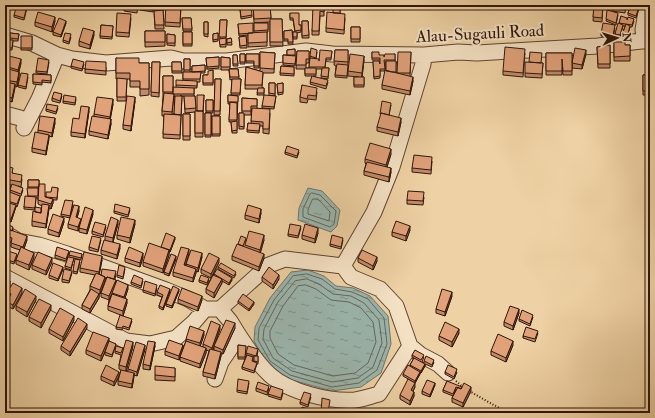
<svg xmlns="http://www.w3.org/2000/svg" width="655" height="418" font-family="'IM FELL Double Pica',serif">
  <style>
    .water { fill: url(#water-ripples); stroke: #6f766c }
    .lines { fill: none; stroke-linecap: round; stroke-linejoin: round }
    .shore { stroke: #64665c; stroke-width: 1 }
    .minor-casing { stroke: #5e4430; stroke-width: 17 }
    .path { stroke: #2e1509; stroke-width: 2; stroke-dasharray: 1 2; stroke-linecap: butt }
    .minor { stroke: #f4e1c4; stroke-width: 15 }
    .wall { fill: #c28b69; stroke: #2e1509; fill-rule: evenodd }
    .shaded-wall { fill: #9e7155; stroke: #2e1509 }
    .building { fill: #e1a27a; stroke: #2e1509 }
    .labels { text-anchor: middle; stroke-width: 4; stroke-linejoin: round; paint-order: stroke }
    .street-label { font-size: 17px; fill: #2e1509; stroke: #f4e1c4 }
  </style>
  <defs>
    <pattern id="water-ripples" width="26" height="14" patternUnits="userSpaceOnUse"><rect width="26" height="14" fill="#9bb6ae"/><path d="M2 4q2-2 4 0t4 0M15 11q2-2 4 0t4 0" fill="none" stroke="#7f938c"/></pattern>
  </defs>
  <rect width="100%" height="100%" fill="#eed1a4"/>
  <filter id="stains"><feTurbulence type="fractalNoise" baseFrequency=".005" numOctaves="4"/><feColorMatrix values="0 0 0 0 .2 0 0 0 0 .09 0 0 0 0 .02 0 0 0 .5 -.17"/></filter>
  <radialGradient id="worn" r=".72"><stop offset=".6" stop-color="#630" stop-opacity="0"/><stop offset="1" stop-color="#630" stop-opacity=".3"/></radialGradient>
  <path class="water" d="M 308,188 L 322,191 L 340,210 L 337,226 L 331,232 L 298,220 L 299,208 Z
    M 308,270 L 324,276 L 336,286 L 353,288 L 370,296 L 388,316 L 391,344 L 381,373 L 361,387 L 332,391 L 288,379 L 267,364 L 254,341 L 255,327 L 270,298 L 291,272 Z"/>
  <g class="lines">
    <path class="shore" d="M 312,193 L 320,195 L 336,211 L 334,224 L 330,227 L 303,217 L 303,209 L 310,194 Z
      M 313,199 L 318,199 L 330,212 L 329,221 L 308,214 L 308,210 Z
      M 307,274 L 322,279 L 335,289 L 352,292 L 368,299 L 384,318 L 387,344 L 377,370 L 359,383 L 332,387 L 290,375 L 270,361 L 258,340 L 259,328 L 274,300 L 293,276 Z
      M 307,279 L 319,284 L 333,294 L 351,296 L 364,303 L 379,320 L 382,343 L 373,367 L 358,378 L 332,382 L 292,371 L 273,358 L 263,339 L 264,329 L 278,302 L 295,281 Z
      M 306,285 L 316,289 L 331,300 L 349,302 L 361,308 L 373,322 L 376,342 L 368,363 L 355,373 L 333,376 L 294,365 L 278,354 L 270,338 L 270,331 L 283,306 L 298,286 Z"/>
    <g class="minor-casing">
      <path id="minor" d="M 5,35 L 32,43 L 57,55 L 72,59 L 106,63 L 171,58 L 183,61 L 227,61 L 306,51 L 332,54 L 424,55 L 458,52 L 477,53 L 598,46 L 650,40
        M 645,41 L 643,30 L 647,5
        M 5,114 L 20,118 L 27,122
        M 24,128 L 39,99 L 57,55
        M 5,233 L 18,241 L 39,245 L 67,254 L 166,290 L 188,299 L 205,309 L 220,309 L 230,321 L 238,334 L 234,343 L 221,362 L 215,379
        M 343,266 L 351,277 L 380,289 L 396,306 L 410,346 L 421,355 L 438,364 L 448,373
        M 5,277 L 126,341 L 150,344 L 176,338 L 194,322 L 205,309
        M 220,309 L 269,265 L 285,259 L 343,266 L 374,212 L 392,167 L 423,64 L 424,55
        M 238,334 C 248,349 257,363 270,375 C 289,392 330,402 355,400 C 363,399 371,396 379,394 L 410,346"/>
    </g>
    <path class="path" d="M 227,7 L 228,5
      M 456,381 L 463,387
      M 469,391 L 508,413"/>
    <use href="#minor" class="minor"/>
  </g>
  <path class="wall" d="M 125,5 L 138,5 L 137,13 L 124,11 Z
    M 140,5 L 154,5 L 153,12 L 140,10 Z
    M 166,5 L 181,5 L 180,27 L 165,26 Z
    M 253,5 L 270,5 L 271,19 L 282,19 L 283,46 L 270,46 L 270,22 L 254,23 Z
    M 296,5 L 311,5 L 311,8 L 296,8 Z
    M 316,5 L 331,5 L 322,6 L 324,6 L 324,16 L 320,16 L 319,35 L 312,35 L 312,31 Z
    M 340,5 L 340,14 L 345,18 L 344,34 L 326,32 L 326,28 L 333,13 Z
    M 594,5 L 603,5 L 602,22 L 593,21 Z
    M 609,5 L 626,5 L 625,13 L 612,11 L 618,15 L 616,25 L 606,21 L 608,11 Z
    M 631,5 L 639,5 L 638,7 L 639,9 L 636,18 L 628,15 L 628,13 Z
    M 27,8 L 24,20 L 14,17 L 14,15 Z
    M 163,10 L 164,29 L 155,29 L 154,11 Z
    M 240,10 L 252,15 L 252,17 L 241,19 Z
    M 290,13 L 299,25 L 301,25 L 301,32 L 297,33 L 297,39 L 293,39 L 293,32 L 295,32 L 293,20 L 290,20 Z
    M 621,16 L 627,20 L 634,21 L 632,27 L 630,27 L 627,39 L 622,38 L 622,35 L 625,26 L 623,26 L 620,37 L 615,36 L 615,34 L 619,24 Z
    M 131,18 L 129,37 L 116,36 L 116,32 Z
    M 182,18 L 191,18 L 192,31 L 183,31 Z
    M 220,20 L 227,20 L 226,39 L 226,47 L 220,47 Z
    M 55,21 L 52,32 L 35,26 L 35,22 Z
    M 302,21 L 308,21 L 309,38 L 302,38 Z
    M 204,22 L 208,22 L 208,37 L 204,36 Z
    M 66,23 L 61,37 L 53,35 L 53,32 Z
    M 254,23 L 268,23 L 268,32 L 267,32 L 267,46 L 248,47 L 248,35 L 239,36 L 238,24 L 253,33 L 254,33 Z
    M 101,25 L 113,26 L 112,39 L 100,38 Z
    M 351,27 L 360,27 L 360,42 L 351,42 Z
    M 615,28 L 613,38 L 601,36 L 601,34 Z
    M 292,30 L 293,44 L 288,44 L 288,41 L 284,41 L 284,31 Z
    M 145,31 L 165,31 L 165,46 L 145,47 Z
    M 183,32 L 192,32 L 192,46 L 183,46 Z
    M 10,33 L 19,34 L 18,41 L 13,41 L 12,50 L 6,50 L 6,48 L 10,40 Z
    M 218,33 L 218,41 L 213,42 L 213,34 Z
    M 167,34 L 175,35 L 175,46 L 167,45 Z
    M 94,35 L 90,49 L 79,46 L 79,41 Z
    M 32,36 L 32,50 L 21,50 L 21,48 Z
    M 246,36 L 247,48 L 240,48 L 239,37 Z
    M 71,37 L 69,44 L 63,42 L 63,40 Z
    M 231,38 L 232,45 L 227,45 L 227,39 Z
    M 614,42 L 625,45 L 630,45 L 630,61 L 614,61 Z
    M 610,45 L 610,68 L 598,68 L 597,47 Z
    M 295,49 L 295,56 L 296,56 L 295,66 L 283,65 L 283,55 L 287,55 L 287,50 Z
    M 335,50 L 348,50 L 348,67 L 347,78 L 335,77 L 336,66 L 334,65 Z
    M 297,51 L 309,51 L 309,63 L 306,63 L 306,68 L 309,68 L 310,56 L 317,52 L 316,59 L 319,61 L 332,51 L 331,60 L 326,60 L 325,68 L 329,68 L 328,79 L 321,78 L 322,69 L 316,69 L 316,76 L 313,76 L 328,82 L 326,89 L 310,84 L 312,76 L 305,76 L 305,69 L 296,69 Z
    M 260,52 L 275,53 L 274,73 L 263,73 L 262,88 L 264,88 L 264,95 L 257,95 L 258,89 L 245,89 L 246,67 L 260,71 Z
    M 372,52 L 384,57 L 395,54 L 395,61 L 396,61 L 396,73 L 397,73 L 411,52 L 410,76 L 413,81 L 410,95 L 382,89 L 382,85 L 386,71 L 386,62 L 385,62 L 385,71 L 380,71 L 380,78 L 374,79 L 373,61 L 380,64 L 380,60 L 372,60 Z
    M 525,53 L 523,77 L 503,75 L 503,71 Z
    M 546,53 L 572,53 L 572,75 L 563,75 L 562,64 L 562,75 L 546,75 Z
    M 240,54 L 245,54 L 245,64 L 240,64 Z
    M 246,54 L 259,54 L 259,68 L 254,68 L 254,63 L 246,63 Z
    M 586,54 L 582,69 L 572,68 L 572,63 Z
    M 5,55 L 21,63 L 19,72 L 19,76 L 17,87 L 15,86 L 12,102 L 5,100 Z
    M 233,55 L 237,55 L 238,66 L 233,66 Z
    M 219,57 L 219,68 L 207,69 L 206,58 Z
    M 221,57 L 230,58 L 230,69 L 238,69 L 239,79 L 241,79 L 240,95 L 231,95 L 232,79 L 230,80 L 229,70 L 221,70 Z
    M 116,58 L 139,63 L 149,63 L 149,95 L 140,96 L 140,87 L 130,87 L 130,79 L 127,79 L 126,101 L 117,101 L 117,79 L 116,79 Z
    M 184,59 L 190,59 L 190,72 L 192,72 L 192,66 L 205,65 L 205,73 L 200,73 L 200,82 L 197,82 L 197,88 L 194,88 L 194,96 L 195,96 L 196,111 L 197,111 L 204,95 L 203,114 L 203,137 L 195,137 L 195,112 L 185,113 L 184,96 L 180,96 L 182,96 L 180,139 L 163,138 L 164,116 L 162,116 L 162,111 L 163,96 L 163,76 L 173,76 L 173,94 L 176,87 L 176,85 L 183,80 L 183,72 L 184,72 ZM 174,96 L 175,96 L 174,114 L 172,114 Z
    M 364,60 L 362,77 L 364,77 L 364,87 L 354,87 L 354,77 L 359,77 L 348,76 L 348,71 Z
    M 49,62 L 47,74 L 36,73 L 36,71 Z
    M 152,62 L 160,62 L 159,97 L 151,96 Z
    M 172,62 L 181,62 L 182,73 L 172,73 Z
    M 541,63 L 543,63 L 542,78 L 525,77 L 525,73 Z
    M 84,64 L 82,71 L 71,68 L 71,66 Z
    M 281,66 L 294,67 L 294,76 L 280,75 Z
    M 106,67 L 106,75 L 85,73 L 85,69 Z
    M 213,70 L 213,85 L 203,85 L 203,75 L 208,75 Z
    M 33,74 L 51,75 L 51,83 L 42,82 L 42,85 L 33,84 Z
    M 643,75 L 650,75 L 650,95 L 643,95 Z
    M 28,77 L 26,89 L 18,87 L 18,85 Z
    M 215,79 L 221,79 L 220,115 L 214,115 Z
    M 269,83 L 275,83 L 275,96 L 271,96 L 276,96 L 274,109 L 262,108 L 262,106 L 269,95 Z
    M 283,83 L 283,94 L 278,95 L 277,84 Z
    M 302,85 L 317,92 L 316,100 L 308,99 L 307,103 L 300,102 L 300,97 Z
    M 228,95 L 238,96 L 237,122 L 237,133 L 232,133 L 231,122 L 229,122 L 230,104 L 228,104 Z
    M 62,96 L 60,103 L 52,101 L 52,98 Z
    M 242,98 L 257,99 L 257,108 L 270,113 L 269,134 L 263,133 L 263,126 L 260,126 L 259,133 L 247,132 L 248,123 L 251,124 L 252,110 L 251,110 L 251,115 L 244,115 L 244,129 L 239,129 L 239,113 L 242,113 Z
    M 76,99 L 75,105 L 63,103 L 63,101 Z
    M 206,100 L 213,100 L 213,113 L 206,113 Z
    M 135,101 L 131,131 L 123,129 L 123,125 Z
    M 113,104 L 110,119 L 111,124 L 108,139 L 89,135 L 89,131 L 94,116 L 94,114 Z
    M 391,105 L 389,115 L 401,122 L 398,136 L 377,131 L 377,127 Z
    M 58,108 L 56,114 L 46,111 L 46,109 Z
    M 89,111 L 85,138 L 71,136 L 71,132 L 79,119 Z
    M 205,113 L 211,113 L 211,137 L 205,137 Z
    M 183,114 L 190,114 L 190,140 L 183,140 Z
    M 212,116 L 220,116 L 220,136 L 212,136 Z
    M 55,123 L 52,137 L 49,136 L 46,155 L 32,152 L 32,148 L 38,133 L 38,130 Z
    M 285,152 L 299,152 L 297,158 L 285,154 Z
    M 391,154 L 387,167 L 391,172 L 389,182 L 364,175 L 364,171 L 366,164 L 365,163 L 365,159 Z
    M 432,161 L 431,174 L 412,172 L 412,168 Z
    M 5,168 L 22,179 L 21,187 L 18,186 L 23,190 L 21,196 L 20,196 L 20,198 L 17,207 L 16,206 L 11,222 L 5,220 L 5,216 L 9,204 L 8,203 L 8,205 L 5,212 L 5,197 L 7,193 L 5,192 L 5,185 L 8,188 L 7,191 L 10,192 L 11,185 L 5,184 Z
    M 28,180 L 39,180 L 39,189 L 46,197 L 51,192 L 58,188 L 57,200 L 53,200 L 53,203 L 51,209 L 49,208 L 46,228 L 32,226 L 32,221 L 41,213 L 42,206 L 38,204 L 38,198 L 36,198 L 35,210 L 24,209 L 24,207 L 28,196 Z
    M 424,197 L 423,205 L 407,204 L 407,200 Z
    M 73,204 L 70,218 L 61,216 L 61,214 Z
    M 130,210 L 128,217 L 114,213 L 114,211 Z
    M 79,211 L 77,218 L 81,223 L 78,231 L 68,228 L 68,224 Z
    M 261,213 L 259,223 L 245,219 L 245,215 Z
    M 93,214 L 87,234 L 79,232 L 79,228 Z
    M 64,222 L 59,237 L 48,234 L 48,229 Z
    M 5,223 L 13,229 L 13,231 L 27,240 L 24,249 L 34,257 L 29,270 L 16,264 L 16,260 L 20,250 L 11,247 L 11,242 L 6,240 Z
    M 118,224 L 113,242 L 120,248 L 117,259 L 101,254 L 101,250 L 105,240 L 105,236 Z
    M 135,224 L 130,243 L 117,239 L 117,235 Z
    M 106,227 L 103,237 L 92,234 L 92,231 Z
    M 301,228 L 298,238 L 288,236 L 288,234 Z
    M 410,230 L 406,241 L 392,236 L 392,232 Z
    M 318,233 L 315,243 L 302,239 L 302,235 Z
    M 175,239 L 170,252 L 169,252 L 169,255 L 163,273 L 143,266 L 143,262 L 161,248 Z
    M 101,240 L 98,252 L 89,250 L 89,247 Z
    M 246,240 L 264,240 L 260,253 L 264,258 L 259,271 L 232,260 L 232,256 Z
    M 343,240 L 341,249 L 330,246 L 330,244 Z
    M 5,250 L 17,257 L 14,264 L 5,261 Z
    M 69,253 L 66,261 L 55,258 L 55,255 Z
    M 82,254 L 81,260 L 74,258 L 71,270 L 65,268 L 65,266 L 69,257 L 69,255 Z
    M 189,254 L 185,266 L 186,266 L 186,264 L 202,257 L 198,272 L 196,271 L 196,273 L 193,282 L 173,276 L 173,272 Z
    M 143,257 L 140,267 L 125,262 L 125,258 Z
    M 358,258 L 377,261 L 373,270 L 358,262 Z
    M 176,259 L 169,276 L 164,274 L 164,272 Z
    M 102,260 L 99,274 L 101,275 L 116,273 L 115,280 L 116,284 L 128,289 L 125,298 L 127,303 L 123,316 L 108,310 L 108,306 L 109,300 L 101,297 L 101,293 L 106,280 L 105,280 L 100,294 L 99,294 L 99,298 L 90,313 L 82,309 L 82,305 L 90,290 L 90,286 L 95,275 L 80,272 L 80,268 Z
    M 52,262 L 46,275 L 32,269 L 32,265 Z
    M 80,262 L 77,274 L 73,273 L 73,271 Z
    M 219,262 L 213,275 L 214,275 L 214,274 L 232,280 L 229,285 L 222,281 L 222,283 L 214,298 L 206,293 L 206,289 L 211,278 L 201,273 L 201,269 Z
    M 218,267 L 236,274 L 234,278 L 218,269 Z
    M 63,269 L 58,281 L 49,278 L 49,275 Z
    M 125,269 L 123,279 L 117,277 L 117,275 Z
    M 72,273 L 69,283 L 62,282 L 62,279 Z
    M 262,277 L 279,279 L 273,289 L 262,281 Z
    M 199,280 L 209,280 L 207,285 L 199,282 Z
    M 143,281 L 141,288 L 131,284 L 131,282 Z
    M 157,288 L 155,296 L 143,292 L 143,290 Z
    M 170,291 L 163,310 L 159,308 L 159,306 L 162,297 L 157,295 L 157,292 Z
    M 179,291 L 172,308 L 166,306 L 166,304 Z
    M 7,292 L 22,293 L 13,309 L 7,306 L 7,302 L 10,297 L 7,296 Z
    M 452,296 L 445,316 L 436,313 L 436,309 Z
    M 178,299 L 202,300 L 198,311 L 178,303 Z
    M 36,300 L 27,317 L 16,310 L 16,306 Z
    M 238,301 L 254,304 L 249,311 L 238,303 Z
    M 51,309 L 41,328 L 29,321 L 29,317 Z
    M 519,313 L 513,330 L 504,326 L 504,322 Z
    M 533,317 L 530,326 L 519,321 L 519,319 Z
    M 74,320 L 63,341 L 49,333 L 49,329 Z
    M 132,321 L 129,330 L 123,328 L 122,330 L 116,329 L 116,327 Z
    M 87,328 L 70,356 L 61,350 L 61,346 Z
    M 235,328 L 223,354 L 221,354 L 221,356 L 215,379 L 203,376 L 203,372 L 209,351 L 206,350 L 206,353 L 200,368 L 180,361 L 180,357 L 186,341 L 186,339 L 204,335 L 200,346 L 203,347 L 203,344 L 220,329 L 213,349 L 214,350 L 214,346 Z
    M 459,333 L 452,347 L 439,340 L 439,336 Z
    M 538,333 L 535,342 L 523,338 L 523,336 Z
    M 109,342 L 116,344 L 112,357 L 105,355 L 105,352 L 108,345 L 101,361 L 86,354 L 86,350 Z
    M 238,345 L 246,346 L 245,359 L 247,355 L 246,355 L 246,353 L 258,351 L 257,356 L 258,356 L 258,364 L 257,364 L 254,373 L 242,369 L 242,367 L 245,359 L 238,359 ZM 250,356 L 254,357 L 254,362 L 253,361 L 253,359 Z
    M 513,345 L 506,362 L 491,355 L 491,351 Z
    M 133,346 L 126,371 L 128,371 L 128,369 L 145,349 L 137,376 L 134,375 L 132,388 L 118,385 L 118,381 L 121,370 L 119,369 L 119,365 L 121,355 L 115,353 L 115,351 L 123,348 Z
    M 155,346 L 150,370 L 143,369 L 143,364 Z
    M 183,349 L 179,360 L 165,355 L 165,351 Z
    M 412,355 L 424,357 L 422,362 L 424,363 L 424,361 L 434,362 L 432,367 L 425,364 L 425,366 L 421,373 L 420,373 L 420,374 L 415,383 L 403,376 L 403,374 L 410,367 L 410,365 L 414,358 L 412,357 Z
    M 175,368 L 175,381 L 155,380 L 155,375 Z
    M 445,372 L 457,372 L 454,379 L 445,374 Z
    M 101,376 L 119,376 L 114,386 L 101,380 Z
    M 447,381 L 462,389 L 471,391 L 463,407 L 452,402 L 452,398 L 457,390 L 456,389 L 453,396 L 443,392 L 443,390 Z
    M 249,383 L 247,394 L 237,392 L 237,390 Z
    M 435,385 L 430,397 L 422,394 L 422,391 Z
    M 415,387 L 413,391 L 414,396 L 410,405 L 400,399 L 400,395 Z
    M 256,388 L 269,388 L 267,395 L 256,391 Z
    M 283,393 L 281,400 L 268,396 L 268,394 Z
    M 311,397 L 308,407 L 300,404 L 300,402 Z"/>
  <path class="shaded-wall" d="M 55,17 L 55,21 L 52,32 L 52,27 Z
    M 66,21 L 66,23 L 61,37 L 61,35 Z
    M 94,31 L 94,35 L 90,49 L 90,45 Z
    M 586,50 L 586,54 L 582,69 L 582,65 Z
    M 364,56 L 364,60 L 362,78 L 362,73 Z
    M 21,59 L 21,63 L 18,74 L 18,70 Z
    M 19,72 L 19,76 L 17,87 L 17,82 Z
    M 413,77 L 413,81 L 410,95 L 410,91 Z
    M 15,84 L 15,88 L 12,102 L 12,98 Z
    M 135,97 L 135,101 L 131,131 L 131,126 Z
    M 113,99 L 113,104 L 110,121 L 110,117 Z
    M 89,107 L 89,111 L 85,138 L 85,134 Z
    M 55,118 L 55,123 L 52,137 L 52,133 Z
    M 401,118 L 401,122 L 398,136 L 398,132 Z
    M 111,119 L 111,124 L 108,139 L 108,135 Z
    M 49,135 L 49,139 L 46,155 L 46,151 Z
    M 391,149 L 391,154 L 386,170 L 386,165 Z
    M 391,168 L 391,172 L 389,182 L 389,177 Z
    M 53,199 L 53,203 L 51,209 L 51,204 Z
    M 8,201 L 8,205 L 5,212 L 5,208 Z
    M 16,205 L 16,207 L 11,222 L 11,219 Z
    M 49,205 L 49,209 L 46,228 L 46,224 Z
    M 79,206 L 79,211 L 76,221 L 76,217 Z
    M 261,209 L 261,213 L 259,223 L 259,219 Z
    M 93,210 L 93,214 L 87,234 L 87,230 Z
    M 64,218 L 64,222 L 59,237 L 59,233 Z
    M 81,219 L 81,223 L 78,231 L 78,227 Z
    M 118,220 L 118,224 L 113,242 L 113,238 Z
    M 135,220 L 135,224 L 130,243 L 130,238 Z
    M 410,226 L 410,230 L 406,241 L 406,236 Z
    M 318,228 L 318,233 L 315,243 L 315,239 Z
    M 264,235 L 264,240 L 260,254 L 260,250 Z
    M 27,236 L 27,240 L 23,251 L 23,247 Z
    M 175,237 L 175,239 L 170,252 L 170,250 Z
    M 120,244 L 120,248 L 117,259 L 117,255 Z
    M 189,249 L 189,254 L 184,270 L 184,265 Z
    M 169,250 L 169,255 L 163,273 L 163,269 Z
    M 34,253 L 34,257 L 29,270 L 29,265 Z
    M 143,253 L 143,257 L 140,267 L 140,263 Z
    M 202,253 L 202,257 L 198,272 L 198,268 Z
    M 264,254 L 264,258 L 259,271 L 259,267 Z
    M 102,256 L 102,260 L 99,276 L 99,272 Z
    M 176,256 L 176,259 L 169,276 L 169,274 Z
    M 377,257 L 377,261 L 373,270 L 373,266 Z
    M 52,258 L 52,262 L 46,275 L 46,271 Z
    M 219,258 L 219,262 L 211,278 L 211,274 Z
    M 63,267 L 63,269 L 58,281 L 58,279 Z
    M 196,269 L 196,273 L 193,282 L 193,278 Z
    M 279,275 L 279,279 L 273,289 L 273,285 Z
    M 105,277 L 105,281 L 100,294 L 100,290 Z
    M 232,278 L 232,280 L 229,285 L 229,283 Z
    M 222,279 L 222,283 L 214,298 L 214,293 Z
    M 116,280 L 116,285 L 109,300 L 109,296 Z
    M 10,281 L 10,286 L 5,295 L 5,291 Z
    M 128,285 L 128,289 L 124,301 L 124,297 Z
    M 22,288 L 22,293 L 13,309 L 13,305 Z
    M 170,289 L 170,291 L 163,310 L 163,308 Z
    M 179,289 L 179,291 L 172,308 L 172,306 Z
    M 452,292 L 452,296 L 445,316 L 445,312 Z
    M 99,294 L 99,298 L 90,313 L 90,309 Z
    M 36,296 L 36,300 L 27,317 L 27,312 Z
    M 202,296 L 202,300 L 198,311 L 198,307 Z
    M 127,299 L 127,303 L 123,316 L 123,311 Z
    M 254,302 L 254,304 L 249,311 L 249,309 Z
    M 51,305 L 51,309 L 41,328 L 41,323 Z
    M 519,309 L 519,313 L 513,330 L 513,326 Z
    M 74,316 L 74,320 L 63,341 L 63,337 Z
    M 235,323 L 235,328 L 223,354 L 223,350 Z
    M 87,324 L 87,328 L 70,356 L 70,352 Z
    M 220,325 L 220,329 L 212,352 L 212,348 Z
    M 459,329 L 459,333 L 452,347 L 452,342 Z
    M 204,331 L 204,335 L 200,347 L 200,343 Z
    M 109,338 L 109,342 L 101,361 L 101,356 Z
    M 513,341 L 513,345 L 506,362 L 506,358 Z
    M 133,342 L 133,346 L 126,372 L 126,367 Z
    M 155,342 L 155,346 L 150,370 L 150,366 Z
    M 145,345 L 145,349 L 137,376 L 137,372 Z
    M 183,345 L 183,349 L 179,360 L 179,356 Z
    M 206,348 L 206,353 L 200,368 L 200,364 Z
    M 221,352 L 221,356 L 215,379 L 215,375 Z
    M 425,364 L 425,366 L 421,373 L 421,371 Z
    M 119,372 L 119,376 L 114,386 L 114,382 Z
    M 420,372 L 420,374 L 415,383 L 415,381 Z
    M 134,373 L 134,377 L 132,388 L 132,384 Z
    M 415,383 L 415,387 L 411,395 L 411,390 Z
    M 435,383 L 435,385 L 430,397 L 430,395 Z
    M 471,387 L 471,391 L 463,407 L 463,403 Z
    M 414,392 L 414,396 L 410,405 L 410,401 Z"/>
  <path class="building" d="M 17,5 L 25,5 L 27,6 L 24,18 L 14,15 Z
    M 125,5 L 138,5 L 137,9 L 124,7 Z
    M 140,5 L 154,5 L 153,10 L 140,8 Z
    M 166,5 L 181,5 L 180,23 L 165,22 Z
    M 253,5 L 270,5 L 271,18 L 254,19 Z
    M 313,5 L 324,6 L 324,12 L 320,11 L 319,31 L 312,31 Z
    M 333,5 L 340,5 L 340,13 L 333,13 Z
    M 594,5 L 603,5 L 602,18 L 593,17 Z
    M 609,5 L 626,5 L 625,9 L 608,7 Z
    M 631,5 L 633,5 L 639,7 L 636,16 L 628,13 Z
    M 251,6 L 252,15 L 241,17 L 240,8 Z
    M 163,10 L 164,25 L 155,25 L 154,11 Z
    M 607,10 L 618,13 L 616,23 L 606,19 Z
    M 38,12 L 55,17 L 52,27 L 35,22 Z
    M 327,12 L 345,14 L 344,30 L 326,28 Z
    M 117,13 L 131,14 L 129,33 L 116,32 Z
    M 290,13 L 299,13 L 299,25 L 301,25 L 301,30 L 295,31 L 293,18 L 290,18 Z
    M 621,16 L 627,18 L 627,20 L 628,17 L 634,19 L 632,25 L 619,23 Z
    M 59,18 L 66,21 L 61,35 L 53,32 Z
    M 182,18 L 191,18 L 192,29 L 183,29 Z
    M 270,19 L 282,19 L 283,42 L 270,42 Z
    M 220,20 L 227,20 L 226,37 L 219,37 Z
    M 302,21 L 308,21 L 309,35 L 302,36 Z
    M 204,22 L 208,22 L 208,34 L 204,34 Z
    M 253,23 L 253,33 L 239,34 L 238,24 Z
    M 254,23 L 268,23 L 268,30 L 254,31 Z
    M 603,23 L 615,25 L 613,36 L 601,34 Z
    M 618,23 L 623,25 L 620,35 L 615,34 Z
    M 626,24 L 630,26 L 627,37 L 622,35 Z
    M 101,25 L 113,26 L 112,37 L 100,36 Z
    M 351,27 L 360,27 L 360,39 L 351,39 Z
    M 83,28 L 94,31 L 90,45 L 79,41 Z
    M 292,30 L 293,42 L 288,42 L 288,39 L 284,39 L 284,31 Z
    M 145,31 L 165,31 L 165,42 L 145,42 Z
    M 183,32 L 192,32 L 192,44 L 183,44 Z
    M 267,32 L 267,42 L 248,43 L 248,33 Z
    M 293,32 L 297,32 L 297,37 L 293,37 Z
    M 10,33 L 19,34 L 18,39 L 10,38 Z
    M 65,33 L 71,34 L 69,42 L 63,40 Z
    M 218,33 L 218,39 L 213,40 L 213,34 Z
    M 167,34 L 175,35 L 175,43 L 167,43 Z
    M 21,36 L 32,36 L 32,48 L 21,48 Z
    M 246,36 L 247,45 L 240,46 L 239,37 Z
    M 226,38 L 226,44 L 220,45 L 219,39 Z
    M 231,38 L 232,42 L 227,43 L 227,39 Z
    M 6,40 L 13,40 L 12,48 L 6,48 Z
    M 614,42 L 625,42 L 625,45 L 630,45 L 630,56 L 614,57 Z
    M 610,45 L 610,64 L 598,64 L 597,47 Z
    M 505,47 L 525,49 L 523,73 L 503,71 Z
    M 311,48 L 317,50 L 316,58 L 310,56 Z
    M 575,48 L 586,50 L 582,65 L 572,63 Z
    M 295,49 L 295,55 L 287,55 L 287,50 Z
    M 320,50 L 332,51 L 331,58 L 326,58 L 325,67 L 309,67 L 310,58 L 319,59 L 319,61 Z
    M 335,50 L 348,50 L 348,62 L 334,61 Z
    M 297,51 L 309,51 L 309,59 L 306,59 L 306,65 L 296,65 Z
    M 260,52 L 275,53 L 274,69 L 260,68 Z
    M 372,52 L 379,52 L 379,55 L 384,55 L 384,57 L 385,54 L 395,54 L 395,60 L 384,60 L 385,69 L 380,69 L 380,76 L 374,77 L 373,61 L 379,61 L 380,64 L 380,58 L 372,58 Z
    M 398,52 L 411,52 L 410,73 L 397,73 Z
    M 530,52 L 542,53 L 541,63 L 529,62 Z
    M 546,53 L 572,53 L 572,71 L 563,71 L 562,59 L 562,71 L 546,71 Z
    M 240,54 L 245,54 L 245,62 L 240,62 Z
    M 246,54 L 259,54 L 259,66 L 254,66 L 254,61 L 246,61 Z
    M 350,54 L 364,56 L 362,73 L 348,71 Z
    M 5,55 L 21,59 L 18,70 L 5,66 Z
    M 233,55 L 237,55 L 238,64 L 233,64 Z
    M 283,55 L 296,56 L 295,64 L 283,63 Z
    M 219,57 L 219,66 L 207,67 L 206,58 Z
    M 221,57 L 230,58 L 230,67 L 221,67 Z
    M 38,58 L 49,60 L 47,72 L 36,71 Z
    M 116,58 L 139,58 L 139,63 L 149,63 L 149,89 L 140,89 L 140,81 L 130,81 L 130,73 L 116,73 Z
    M 73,59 L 84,62 L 82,69 L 71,66 Z
    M 184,59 L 190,59 L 190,70 L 184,70 Z
    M 86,61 L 106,62 L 106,71 L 85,69 Z
    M 386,61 L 396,61 L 396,72 L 392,72 L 386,71 Z
    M 152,62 L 160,62 L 159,93 L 151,92 Z
    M 172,62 L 181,62 L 182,71 L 172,71 Z
    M 525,62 L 543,63 L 542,74 L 525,73 Z
    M 337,64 L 348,65 L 347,76 L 335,75 Z
    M 205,65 L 205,71 L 192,72 L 192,66 Z
    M 281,66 L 294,67 L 294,74 L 280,73 Z
    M 246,67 L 263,72 L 262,85 L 245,85 Z
    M 5,68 L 19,72 L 17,82 L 5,80 Z
    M 305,68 L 316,68 L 316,74 L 305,74 Z
    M 322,68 L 329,68 L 328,77 L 321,76 Z
    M 229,69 L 238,69 L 239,77 L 230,77 Z
    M 213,70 L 213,83 L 203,83 L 203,75 L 208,75 L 208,71 Z
    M 385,70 L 413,77 L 410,91 L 382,85 Z
    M 183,72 L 201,72 L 200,79 L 183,79 Z
    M 21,73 L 28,74 L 26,87 L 18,85 Z
    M 33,74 L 51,75 L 51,81 L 42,80 L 42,83 L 33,82 Z
    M 643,75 L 650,75 L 650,91 L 643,91 Z
    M 163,76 L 173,76 L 173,92 L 163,92 Z
    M 312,76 L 328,80 L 326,86 L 310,82 Z
    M 354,77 L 364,77 L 364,85 L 354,85 Z
    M 117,78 L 127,79 L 126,97 L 117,97 Z
    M 215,79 L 221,79 L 220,111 L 214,111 Z
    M 232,79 L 241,79 L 240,93 L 231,93 Z
    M 176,80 L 197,81 L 197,86 L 176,85 Z
    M 5,82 L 15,84 L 12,98 L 5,96 Z
    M 269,83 L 275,83 L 275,94 L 269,93 Z
    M 283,83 L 283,92 L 278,93 L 277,84 Z
    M 302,85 L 317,88 L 316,96 L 308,95 L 307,99 L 300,97 Z
    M 173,87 L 194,88 L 194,94 L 173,94 Z
    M 258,88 L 264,88 L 264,93 L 257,93 Z
    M 54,92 L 62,94 L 60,101 L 52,98 Z
    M 164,93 L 174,94 L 172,112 L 162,111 Z
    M 64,95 L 76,97 L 75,103 L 63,101 Z
    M 197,95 L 204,95 L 203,111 L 197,111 Z
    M 228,95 L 238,96 L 238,102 L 228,102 Z
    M 264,95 L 276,96 L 274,107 L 262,106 Z
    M 127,96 L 135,97 L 131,126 L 123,125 Z
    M 175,96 L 182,96 L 181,115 L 174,114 Z
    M 184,96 L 195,96 L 196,108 L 185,109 Z
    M 97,97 L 113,99 L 110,117 L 94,114 Z
    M 242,98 L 257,99 L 257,106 L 251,106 L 251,111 L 242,111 Z
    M 206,100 L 213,100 L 213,111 L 206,111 Z
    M 382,101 L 391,103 L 389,115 L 381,113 L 380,114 Z
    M 230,102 L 237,103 L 237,120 L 229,120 Z
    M 47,104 L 58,106 L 56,112 L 46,109 Z
    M 81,106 L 89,107 L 85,134 L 71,132 L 73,118 L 79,119 Z
    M 252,108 L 270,109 L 269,129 L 263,129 L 263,122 L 251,121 Z
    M 195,111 L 203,111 L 203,133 L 195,133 Z
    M 205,113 L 211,113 L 211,135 L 205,135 Z
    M 239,113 L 244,113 L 244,127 L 239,126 Z
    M 381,113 L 401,118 L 398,132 L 377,127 Z
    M 164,114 L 181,115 L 180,135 L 163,134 Z
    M 183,114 L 190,114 L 190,136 L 183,136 Z
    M 40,116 L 55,118 L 52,133 L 38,130 Z
    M 92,116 L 111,119 L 108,135 L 89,131 Z
    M 212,116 L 220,116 L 220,134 L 212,134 Z
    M 237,121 L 237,130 L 232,131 L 231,122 Z
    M 248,123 L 260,124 L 259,131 L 247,130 Z
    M 35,132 L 49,135 L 46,151 L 32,148 Z
    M 370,143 L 391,149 L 386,165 L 365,159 Z
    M 287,146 L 299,150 L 297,156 L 285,152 Z
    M 414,155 L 432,157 L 431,170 L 412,168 Z
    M 367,162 L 391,168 L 389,177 L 364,171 Z
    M 5,166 L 13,168 L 12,173 L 22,175 L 21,182 L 5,179 Z
    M 28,180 L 39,180 L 39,187 L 28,187 Z
    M 12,184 L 23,188 L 21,194 L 10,190 Z
    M 39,184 L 45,184 L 45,197 L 53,199 L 51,204 L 38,200 Z
    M 5,185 L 8,186 L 7,191 L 5,190 Z
    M 52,187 L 58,188 L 57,198 L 46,197 L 46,192 L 51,192 Z
    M 27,188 L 38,188 L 38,196 L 28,196 Z
    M 7,191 L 20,196 L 17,204 L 5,200 L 5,197 Z
    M 408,191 L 424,192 L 423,201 L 407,200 Z
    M 25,196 L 36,197 L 35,208 L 24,207 Z
    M 5,200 L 8,201 L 5,208 Z
    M 65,200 L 73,201 L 70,216 L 61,214 Z
    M 9,203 L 16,205 L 11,219 L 5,218 Z
    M 42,204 L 49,205 L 46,224 L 32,221 L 33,211 L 41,213 Z
    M 115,204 L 130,208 L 128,215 L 114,211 Z
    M 74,205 L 79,206 L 76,217 L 81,219 L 78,227 L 68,224 Z
    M 248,205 L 261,209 L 259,219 L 245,215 Z
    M 35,207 L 41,208 L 41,213 L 35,212 Z
    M 85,207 L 93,210 L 87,230 L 79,228 Z
    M 53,214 L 64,218 L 59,233 L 48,229 Z
    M 111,217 L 118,220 L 113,238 L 105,236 Z
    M 121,217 L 135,220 L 130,238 L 117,235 Z
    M 396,221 L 410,226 L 406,236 L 392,232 Z
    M 95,222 L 106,225 L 103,235 L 92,231 Z
    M 5,223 L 13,227 L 12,231 L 8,229 L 8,230 L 5,229 Z
    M 290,224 L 301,226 L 298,236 L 288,234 Z
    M 305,224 L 318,228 L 315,239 L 302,235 Z
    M 8,229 L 27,236 L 23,247 L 11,243 L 12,238 L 6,236 Z
    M 249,231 L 264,235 L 260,250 L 245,245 Z
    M 166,233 L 175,237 L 170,250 L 161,247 Z
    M 332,235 L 343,238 L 341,247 L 330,244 Z
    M 92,236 L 101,238 L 98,250 L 89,247 Z
    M 241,236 L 246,238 L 243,246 L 238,244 Z
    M 104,240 L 120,244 L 117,255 L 101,250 Z
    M 149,243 L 169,250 L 163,269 L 143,262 Z
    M 237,244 L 264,254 L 259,267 L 232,256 Z
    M 21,247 L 34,253 L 29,265 L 16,260 Z
    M 57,247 L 69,251 L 66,259 L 55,255 Z
    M 129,247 L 143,253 L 140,263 L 125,258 Z
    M 181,247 L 189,249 L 184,265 L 196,269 L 193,278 L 173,272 Z
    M 5,250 L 17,254 L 14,262 L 5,259 Z
    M 191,250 L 202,253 L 198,268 L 186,264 Z
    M 362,250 L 377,257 L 373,266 L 358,258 Z
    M 70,251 L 82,254 L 81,258 L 69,255 Z
    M 38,252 L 52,258 L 46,271 L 32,265 Z
    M 84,252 L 102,256 L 99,272 L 80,268 Z
    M 209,253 L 219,258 L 211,274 L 201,269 Z
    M 171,254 L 176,256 L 169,274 L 164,272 Z
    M 68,257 L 74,258 L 71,268 L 65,266 Z
    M 75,259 L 80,260 L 77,272 L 73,271 Z
    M 53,263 L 63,267 L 58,279 L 49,275 Z
    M 221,263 L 236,272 L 234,276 L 218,267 Z
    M 119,265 L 125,267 L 123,277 L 117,275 Z
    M 269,267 L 279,275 L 273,285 L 262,277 Z
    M 64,269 L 72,271 L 69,281 L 62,279 Z
    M 102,269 L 116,271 L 114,279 L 107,277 L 107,278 L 105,278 L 105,277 L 101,275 Z
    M 217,269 L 232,278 L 229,283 L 214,274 Z
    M 96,273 L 105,277 L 100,290 L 90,286 Z
    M 134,275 L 143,279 L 141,286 L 131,282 Z
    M 201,275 L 209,278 L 207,283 L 199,280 Z
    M 213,275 L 222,279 L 214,293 L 206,289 Z
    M 107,277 L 116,280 L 109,296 L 101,293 Z
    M 5,279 L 10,281 L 5,291 Z
    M 117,280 L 128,285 L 124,297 L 112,293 Z
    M 145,281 L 157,285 L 155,294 L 143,290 Z
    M 13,283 L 22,288 L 13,305 L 7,302 L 11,294 L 7,292 Z
    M 160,285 L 170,289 L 163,308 L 159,306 L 163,295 L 157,292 Z
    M 173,286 L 179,289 L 172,306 L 166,304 Z
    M 182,288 L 202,296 L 198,307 L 178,299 Z
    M 25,289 L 36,296 L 27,312 L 16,306 Z
    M 91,289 L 99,294 L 90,309 L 82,305 Z
    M 442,289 L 452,292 L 445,312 L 436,309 Z
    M 112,294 L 127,299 L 123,311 L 108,306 Z
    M 243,294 L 254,302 L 249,309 L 238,301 Z
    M 39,299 L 51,305 L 41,323 L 29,317 Z
    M 510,306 L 519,309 L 513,326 L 504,322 Z
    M 60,308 L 74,316 L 63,337 L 49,329 Z
    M 522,310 L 533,315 L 530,324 L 519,319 Z
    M 120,315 L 132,319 L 129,328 L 123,326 L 122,328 L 116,327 Z
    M 78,318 L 87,324 L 70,352 L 61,346 Z
    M 226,320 L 235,323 L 223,350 L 214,346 Z
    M 211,321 L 220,325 L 212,348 L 203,344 Z
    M 445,322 L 459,329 L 452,342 L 439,336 Z
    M 190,326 L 204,331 L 200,343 L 186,339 Z
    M 526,327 L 538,331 L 535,339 L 523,336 Z
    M 93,332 L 109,338 L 101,356 L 86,350 Z
    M 498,334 L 513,341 L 506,358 L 491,351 Z
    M 126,340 L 133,342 L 126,367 L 119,365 Z
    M 169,340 L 183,345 L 179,356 L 165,351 Z
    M 109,341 L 116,344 L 112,355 L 105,352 Z
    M 148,341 L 155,342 L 150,366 L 143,364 Z
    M 186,341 L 206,348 L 200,364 L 180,357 Z
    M 136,342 L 145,345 L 137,372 L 128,369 Z
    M 238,345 L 246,346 L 245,357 L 238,357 Z
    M 116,346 L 123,348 L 121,353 L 115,351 Z
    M 248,346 L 258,349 L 256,356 L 246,353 Z
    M 210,349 L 221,352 L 215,375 L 203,372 Z
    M 415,350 L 424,355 L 421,360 L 412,355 Z
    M 247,355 L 253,357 L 252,361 L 257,363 L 254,371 L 242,367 Z
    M 254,356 L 258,356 L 258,362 L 254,361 Z
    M 426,356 L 434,360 L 432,365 L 424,361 Z
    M 414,358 L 425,364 L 421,371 L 410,365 Z
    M 106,365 L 119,372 L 114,382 L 101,376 Z
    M 408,365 L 420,372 L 415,381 L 403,374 Z
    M 448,365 L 457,369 L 454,377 L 445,372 Z
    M 155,366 L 175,368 L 175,377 L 155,375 Z
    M 121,370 L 134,373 L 132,384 L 118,381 Z
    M 238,379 L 249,381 L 247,392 L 237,390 Z
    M 408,379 L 415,383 L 411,390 L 414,392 L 410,401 L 400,395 Z
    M 427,380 L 435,383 L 430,395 L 422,391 Z
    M 447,381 L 462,387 L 461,389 L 456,387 L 453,394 L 443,390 Z
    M 258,382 L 269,386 L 267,392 L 256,388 Z
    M 464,383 L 471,387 L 463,403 L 452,398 L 458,387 L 461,389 Z
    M 271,386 L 283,390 L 281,398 L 268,394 Z
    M 304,392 L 311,394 L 308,405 L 300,402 Z
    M 322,398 L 330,400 L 328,413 L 321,413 Z
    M 302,407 L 318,412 L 318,413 L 300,413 Z"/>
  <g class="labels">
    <g class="street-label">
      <text transform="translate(480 33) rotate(-3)" y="6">Alau-Sugauli Road</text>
    </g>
  </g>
  <rect width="655" height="418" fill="none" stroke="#eed1a4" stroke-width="20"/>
  <rect x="6" y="6" width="643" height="406" fill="none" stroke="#2e1509" stroke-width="2"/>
  <rect x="10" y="10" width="635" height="398" fill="none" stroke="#2e1509"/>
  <g transform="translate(617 38) rotate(86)" stroke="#f4e1c4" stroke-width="3" paint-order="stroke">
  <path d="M0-3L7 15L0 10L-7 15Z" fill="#2e1509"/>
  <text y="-6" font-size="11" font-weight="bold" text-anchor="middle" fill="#2e1509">N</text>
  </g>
  <rect width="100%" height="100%" filter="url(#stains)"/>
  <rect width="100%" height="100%" fill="url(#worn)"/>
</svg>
